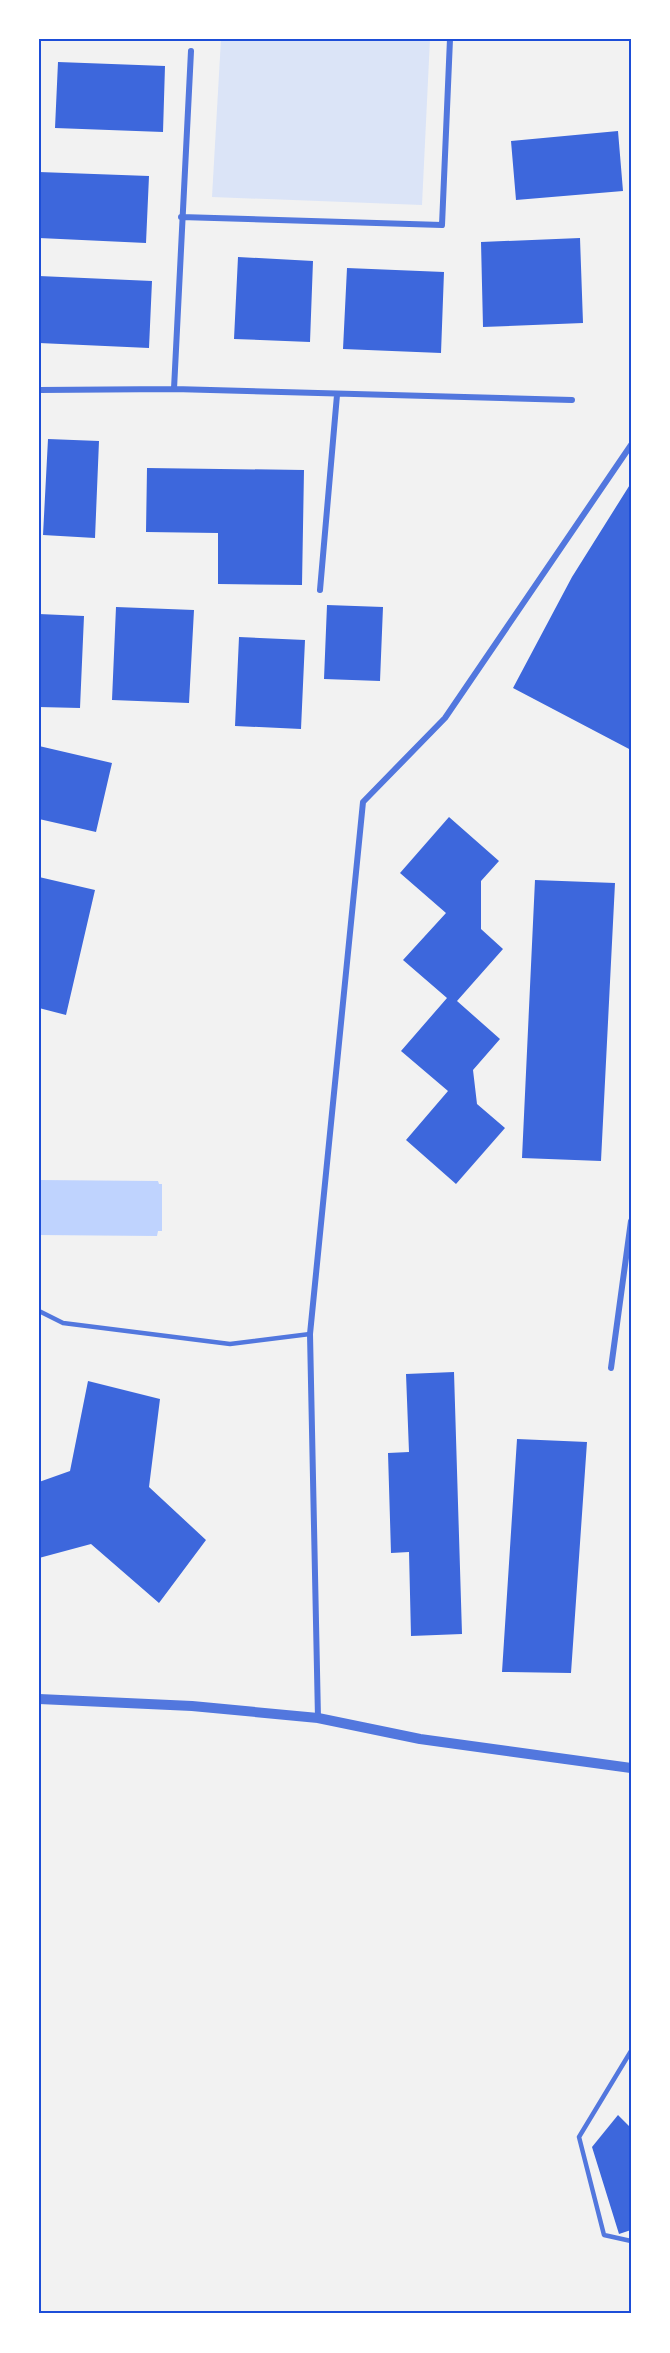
<svg xmlns="http://www.w3.org/2000/svg" width="670" height="2353" font-family="'Source Sans 3',sans-serif">
  <style>
    .green { fill: #dbe4f7 }
    .water { fill: #bfd3fe }
    .building { fill: #3d67dc }
    .lines { fill: none; stroke-linecap: round; stroke-linejoin: round }
    .service { stroke: #5277de; stroke-width: 4.5 }
    .minor { stroke: #5277de; stroke-width: 6 }
    .tertiary { stroke: #5277de; stroke-width: 10 }
    .neatline { fill: none; stroke: #1d4ed8; stroke-width: 2 }
  </style>
  <rect width="100%" height="100%" fill="#f2f2f2"/>
  <path class="green" d="M 221,39 L 430,39 L 422,205 L 212,197 Z"/>
  <path class="water" d="M 39,1180 L 158,1181 L 159,1184 L 162,1184 L 162,1231 L 158,1231 L 157,1236 L 39,1235 Z"/>
  <path class="building" d="M 58,62 L 165,66 L 163,132 L 55,128 Z
    M 618,131 L 623,191 L 516,200 L 511,141 Z
    M 39,172 L 149,176 L 146,243 L 39,238 Z
    M 580,238 L 583,323 L 483,327 L 481,242 Z
    M 238,257 L 313,261 L 310,342 L 234,339 Z
    M 347,268 L 444,272 L 441,353 L 343,349 Z
    M 39,276 L 152,281 L 149,348 L 39,343 Z
    M 48,439 L 99,441 L 95,538 L 43,535 Z
    M 147,468 L 304,470 L 302,585 L 218,584 L 218,533 L 146,532 Z
    M 631,483 L 631,750 L 513,688 L 572,577 Z
    M 327,605 L 383,607 L 380,681 L 324,679 Z
    M 116,607 L 194,610 L 189,703 L 112,700 Z
    M 39,614 L 84,616 L 80,708 L 39,707 Z
    M 239,637 L 305,640 L 301,729 L 235,726 Z
    M 39,746 L 112,763 L 96,832 L 39,819 Z
    M 449,817 L 499,861 L 481,881 L 481,929 L 503,949 L 457,1001 L 500,1039 L 473,1070 L 477,1104 L 505,1128 L 456,1184 L 406,1140 L 448,1091 L 401,1051 L 447,998 L 403,960 L 446,913 L 400,873 Z
    M 39,877 L 95,890 L 66,1015 L 39,1008 Z
    M 535,880 L 615,883 L 601,1161 L 522,1158 Z
    M 454,1372 L 462,1634 L 411,1636 L 409,1552 L 391,1553 L 388,1453 L 409,1452 L 406,1374 Z
    M 88,1381 L 160,1399 L 149,1487 L 206,1540 L 159,1603 L 91,1544 L 39,1558 L 39,1482 L 70,1471 Z
    M 517,1439 L 587,1442 L 571,1673 L 502,1672 Z
    M 618,2115 L 631,2128 L 631,2230 L 619,2234 L 592,2147 Z"/>
  <g class="lines">
    <path class="service" d="M 39,1311 L 63,1323 L 230,1344 L 310,1334
      M 631,2051 L 579,2137 L 604,2235 L 631,2241"/>
    <path class="minor" d="M 181,217 L 442,225 L 450,39
      M 174,389 L 191,51
      M 39,390 L 174,389 L 572,400
      M 320,590 L 337,395
      M 611,1368 L 631,1221
      M 318,1718 L 310,1334 L 363,802 L 445,718 L 631,445"/>
    <path class="tertiary" d="M 39,1699 L 192,1706 L 318,1718 L 420,1739 L 631,1768"/>
  </g>
  <rect width="670" height="2353" fill="none" stroke="#ffffff" stroke-width="81"/>
  <rect x="40" y="40" width="590" height="2272" class="neatline"/>
</svg>
